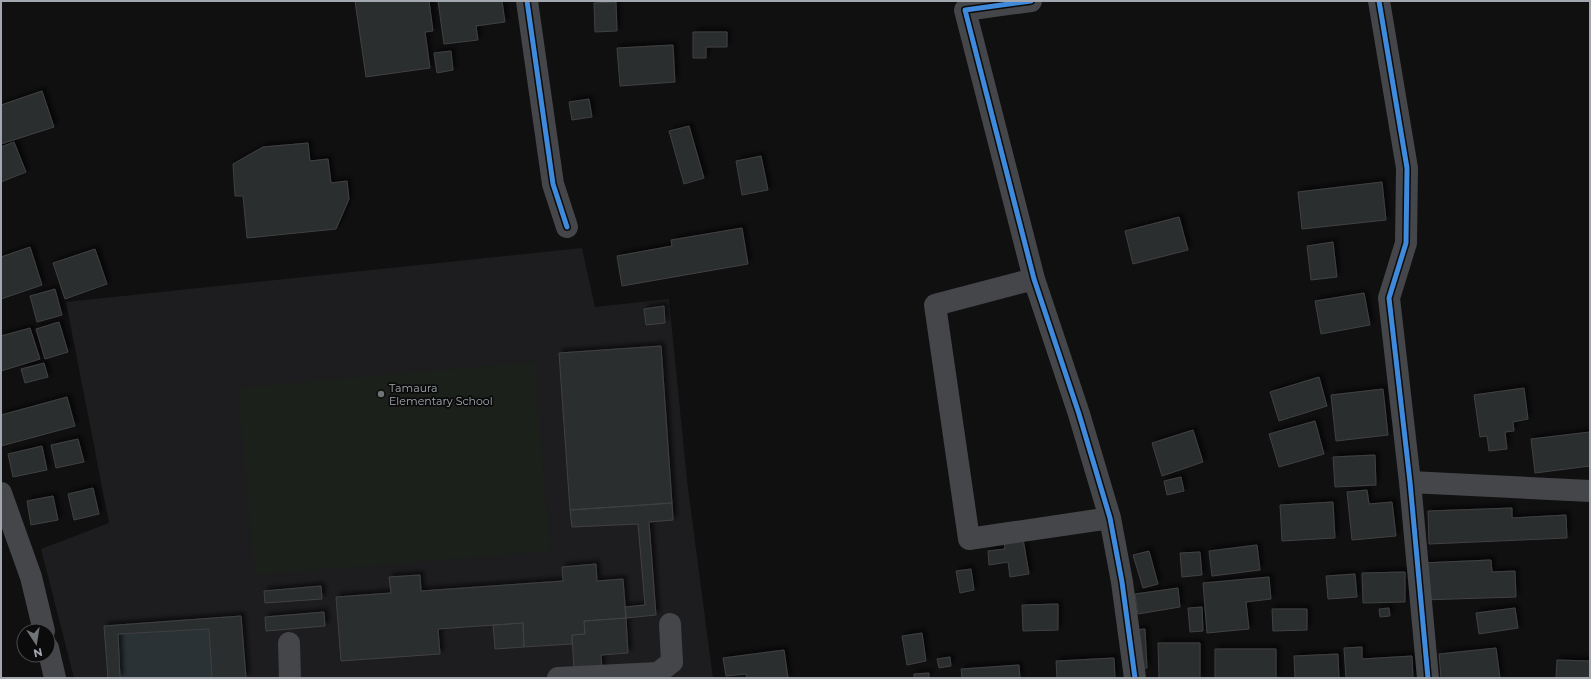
<svg xmlns="http://www.w3.org/2000/svg" width="1591" height="679" font-family="Montserrat,sans-serif">
  <style>
    .built { fill: #1d1d1f }
    .green { fill: #1b201b }
    .water { fill: #2a3236 }
    .building { fill: #2c2d2e; stroke: #404144; filter: url(#shadow) }
    .lines { fill: none; stroke-linecap: round; stroke-linejoin: round }
    .minor { stroke: #454649; stroke-width: 22 }
    .cycleway-casing { stroke: #0b0b0c; stroke-width: 8 }
    .cycleway { stroke: #408adc; stroke-width: 5 }
    .poi-dot { fill: #707378; stroke: #0b0b0c; stroke-width: 1.5 }
    .labels { text-anchor: middle; stroke-width: 3.5; stroke-linejoin: round; paint-order: stroke }
    .poi-label { font-size: 11px; fill: #a3a8b0; stroke: #0b0b0c; text-anchor: start }
  </style>
  <defs>
    <filter id="shadow"><feDropShadow dx="3.5" dy="-3.5" stdDeviation="2" flood-color="#0009"/></filter>
  </defs>
  <rect width="100%" height="100%" fill="#101011"/>
  <path class="built" d="M 582,248 L 595,307 L 669,299 L 687,481 L 713,678 L 74,678 L 41,549 L 109,523 L 66,302 Z"/>
  <path class="green" d="M 534,362 L 550,551 L 255,575 L 238,388 Z"/>
  <path class="water" d="M 209,629 L 212,678 L 120,678 L 118,634 Z"/>
  <path class="building" d="M 355,1 L 429,1 L 433,31 L 425,32 L 430,68 L 366,77 Z
    M 438,1 L 502,1 L 505,22 L 476,26 L 478,40 L 444,44 Z
    M 616,2 L 617,31 L 595,32 L 594,3 Z
    M 693,32 L 727,32 L 727,47 L 706,47 L 706,58 L 693,58 Z
    M 673,45 L 675,82 L 620,86 L 617,48 Z
    M 451,51 L 453,70 L 437,73 L 434,53 Z
    M 42,91 L 54,127 L 1,144 L 1,105 Z
    M 589,99 L 592,117 L 572,120 L 569,102 Z
    M 689,126 L 704,178 L 684,184 L 669,131 Z
    M 14,142 L 26,172 L 1,182 L 1,147 Z
    M 308,143 L 310,161 L 328,159 L 331,183 L 347,181 L 349,199 L 336,229 L 247,238 L 243,196 L 235,196 L 233,164 L 263,147 Z
    M 761,156 L 768,190 L 742,195 L 736,161 Z
    M 1382,182 L 1386,220 L 1302,229 L 1298,192 Z
    M 1179,217 L 1188,250 L 1133,264 L 1125,231 Z
    M 742,228 L 748,264 L 622,286 L 617,256 L 672,246 L 671,240 Z
    M 1333,242 L 1337,277 L 1311,280 L 1307,246 Z
    M 30,247 L 42,285 L 1,299 L 1,257 Z
    M 95,249 L 107,284 L 65,299 L 53,263 Z
    M 55,289 L 62,315 L 37,322 L 30,296 Z
    M 1364,293 L 1370,325 L 1321,334 L 1315,301 Z
    M 664,306 L 665,323 L 646,325 L 644,309 Z
    M 59,322 L 68,352 L 45,359 L 36,329 Z
    M 30,328 L 40,359 L 1,371 L 1,336 Z
    M 661,346 L 672,503 L 570,510 L 559,353 Z
    M 44,363 L 48,377 L 25,383 L 21,369 Z
    M 1319,377 L 1327,406 L 1279,421 L 1270,392 Z
    M 1524,388 L 1528,419 L 1513,422 L 1514,431 L 1505,432 L 1507,449 L 1489,451 L 1487,436 L 1480,437 L 1474,395 Z
    M 1383,389 L 1388,435 L 1336,441 L 1331,395 Z
    M 67,397 L 75,426 L 1,446 L 1,415 Z
    M 1315,421 L 1324,454 L 1279,467 L 1269,434 Z
    M 1193,430 L 1203,462 L 1162,476 L 1152,443 Z
    M 1590,432 L 1590,466 L 1535,473 L 1531,439 Z
    M 78,439 L 84,462 L 56,468 L 51,445 Z
    M 42,446 L 47,470 L 13,477 L 8,454 Z
    M 1375,455 L 1376,485 L 1335,487 L 1333,457 Z
    M 1181,477 L 1184,491 L 1167,495 L 1164,481 Z
    M 93,488 L 99,514 L 74,520 L 68,494 Z
    M 1367,490 L 1369,504 L 1392,502 L 1396,536 L 1352,540 L 1347,492 Z
    M 53,496 L 58,520 L 31,525 L 27,501 Z
    M 1333,502 L 1335,538 L 1282,541 L 1280,505 Z
    M 672,503 L 673,520 L 649,522 L 656,615 L 626,618 L 625,607 L 645,605 L 638,524 L 572,527 L 570,510 Z
    M 1512,508 L 1512,518 L 1566,515 L 1567,538 L 1429,544 L 1428,511 Z
    M 1023,539 L 1029,574 L 1010,577 L 1008,562 L 989,565 L 988,551 L 1005,549 L 1004,542 Z
    M 1257,545 L 1260,570 L 1212,576 L 1209,551 Z
    M 1149,551 L 1158,584 L 1143,588 L 1133,555 Z
    M 1200,552 L 1202,575 L 1182,577 L 1180,553 Z
    M 1491,560 L 1492,572 L 1515,571 L 1516,597 L 1422,600 L 1421,563 Z
    M 596,564 L 597,581 L 623,579 L 626,618 L 584,621 L 585,634 L 572,635 L 572,644 L 524,647 L 523,623 L 438,629 L 440,654 L 341,661 L 336,597 L 391,593 L 389,577 L 420,575 L 421,591 L 563,581 L 562,567 Z
    M 971,569 L 974,590 L 960,593 L 956,571 Z
    M 1405,572 L 1405,602 L 1363,603 L 1362,573 Z
    M 1355,574 L 1357,597 L 1328,599 L 1326,576 Z
    M 1269,577 L 1271,599 L 1246,602 L 1249,629 L 1207,633 L 1203,583 Z
    M 321,586 L 322,599 L 265,603 L 264,591 Z
    M 1178,588 L 1180,607 L 1138,614 L 1135,594 Z
    M 1058,604 L 1058,630 L 1023,631 L 1022,605 Z
    M 1202,607 L 1203,631 L 1190,632 L 1188,608 Z
    M 1389,608 L 1390,616 L 1380,617 L 1379,609 Z
    M 1515,608 L 1518,628 L 1479,634 L 1476,613 Z
    M 1272,609 L 1307,609 L 1307,630 L 1273,631 Z
    M 324,612 L 325,626 L 266,631 L 265,617 Z
    M 241,616 L 246,678 L 212,678 L 209,629 L 118,634 L 120,678 L 108,678 L 104,626 Z
    M 626,618 L 628,653 L 601,655 L 602,669 L 574,671 L 572,635 L 585,634 L 584,621 Z
    M 523,623 L 524,647 L 495,649 L 493,625 Z
    M 1145,629 L 1147,668 L 1138,668 L 1135,630 Z
    M 922,633 L 926,661 L 907,665 L 902,636 Z
    M 1158,643 L 1200,643 L 1200,678 L 1159,678 Z
    M 1362,647 L 1362,659 L 1412,656 L 1413,678 L 1346,678 L 1344,648 Z
    M 1496,648 L 1500,678 L 1441,678 L 1439,654 Z
    M 1215,649 L 1276,649 L 1276,678 L 1215,678 Z
    M 784,650 L 788,678 L 747,678 L 746,674 L 726,676 L 723,658 Z
    M 1338,654 L 1339,678 L 1295,678 L 1294,656 Z
    M 950,657 L 951,666 L 939,668 L 937,659 Z
    M 1114,658 L 1115,678 L 1057,678 L 1056,661 Z
    M 1557,660 L 1590,661 L 1590,678 L 1556,678 Z
    M 1019,665 L 1020,678 L 962,678 L 961,669 Z
    M 929,673 L 929,678 L 914,678 L 914,674 Z"/>
  <g class="lines">
    <path class="minor" d="M 527,1 L 553,184 L 567,227
      M 1031,1 L 965,10 L 1034,279 L 1079,414 L 1110,518 L 1122,582 L 1135,678
      M 1379,1 L 1407,168 L 1406,243 L 1389,298 L 1410,482 L 1428,678
      M 1034,279 L 935,305 L 969,539 L 1110,518
      M 1410,482 L 1590,491
      M 1,493 L 31,577 L 44,631
      M 289,643 L 290,678
      M 48,648 L 55,678
      M 558,678 L 658,673 L 672,662 L 670,624"/>
    <g class="cycleway-casing">
      <path id="cycleway" d="M 527,1 L 553,184 L 567,227
        M 1031,1 L 965,10 L 1034,279 L 1079,414 L 1110,518 L 1122,582 L 1135,678
        M 1379,1 L 1407,168 L 1406,243 L 1389,298 L 1410,482 L 1428,678"/>
    </g>
    <use href="#cycleway" class="cycleway"/>
  </g>
  <circle class="poi-dot" cx="381" cy="394" r="4"/>
  <g class="labels">
    <g class="poi-label">
      <text x="389" y="392">Tamaura<tspan x="389" dy="13">Elementary School</tspan></text>
    </g>
  </g>
  <rect width="1591" height="679" fill="none" stroke="#a3a8b0" stroke-width="4"/>
  <g transform="translate(36 643) rotate(168)"><circle r="19" fill="#0b0b0c" stroke="#484a4e"/>
  <path d="M0-3L7 15L0 10L-7 15Z" fill="#707378"/>
  <text y="-6" font-size="11" font-weight="bold" text-anchor="middle" fill="#a3a8b0">N</text>
  </g>
</svg>
